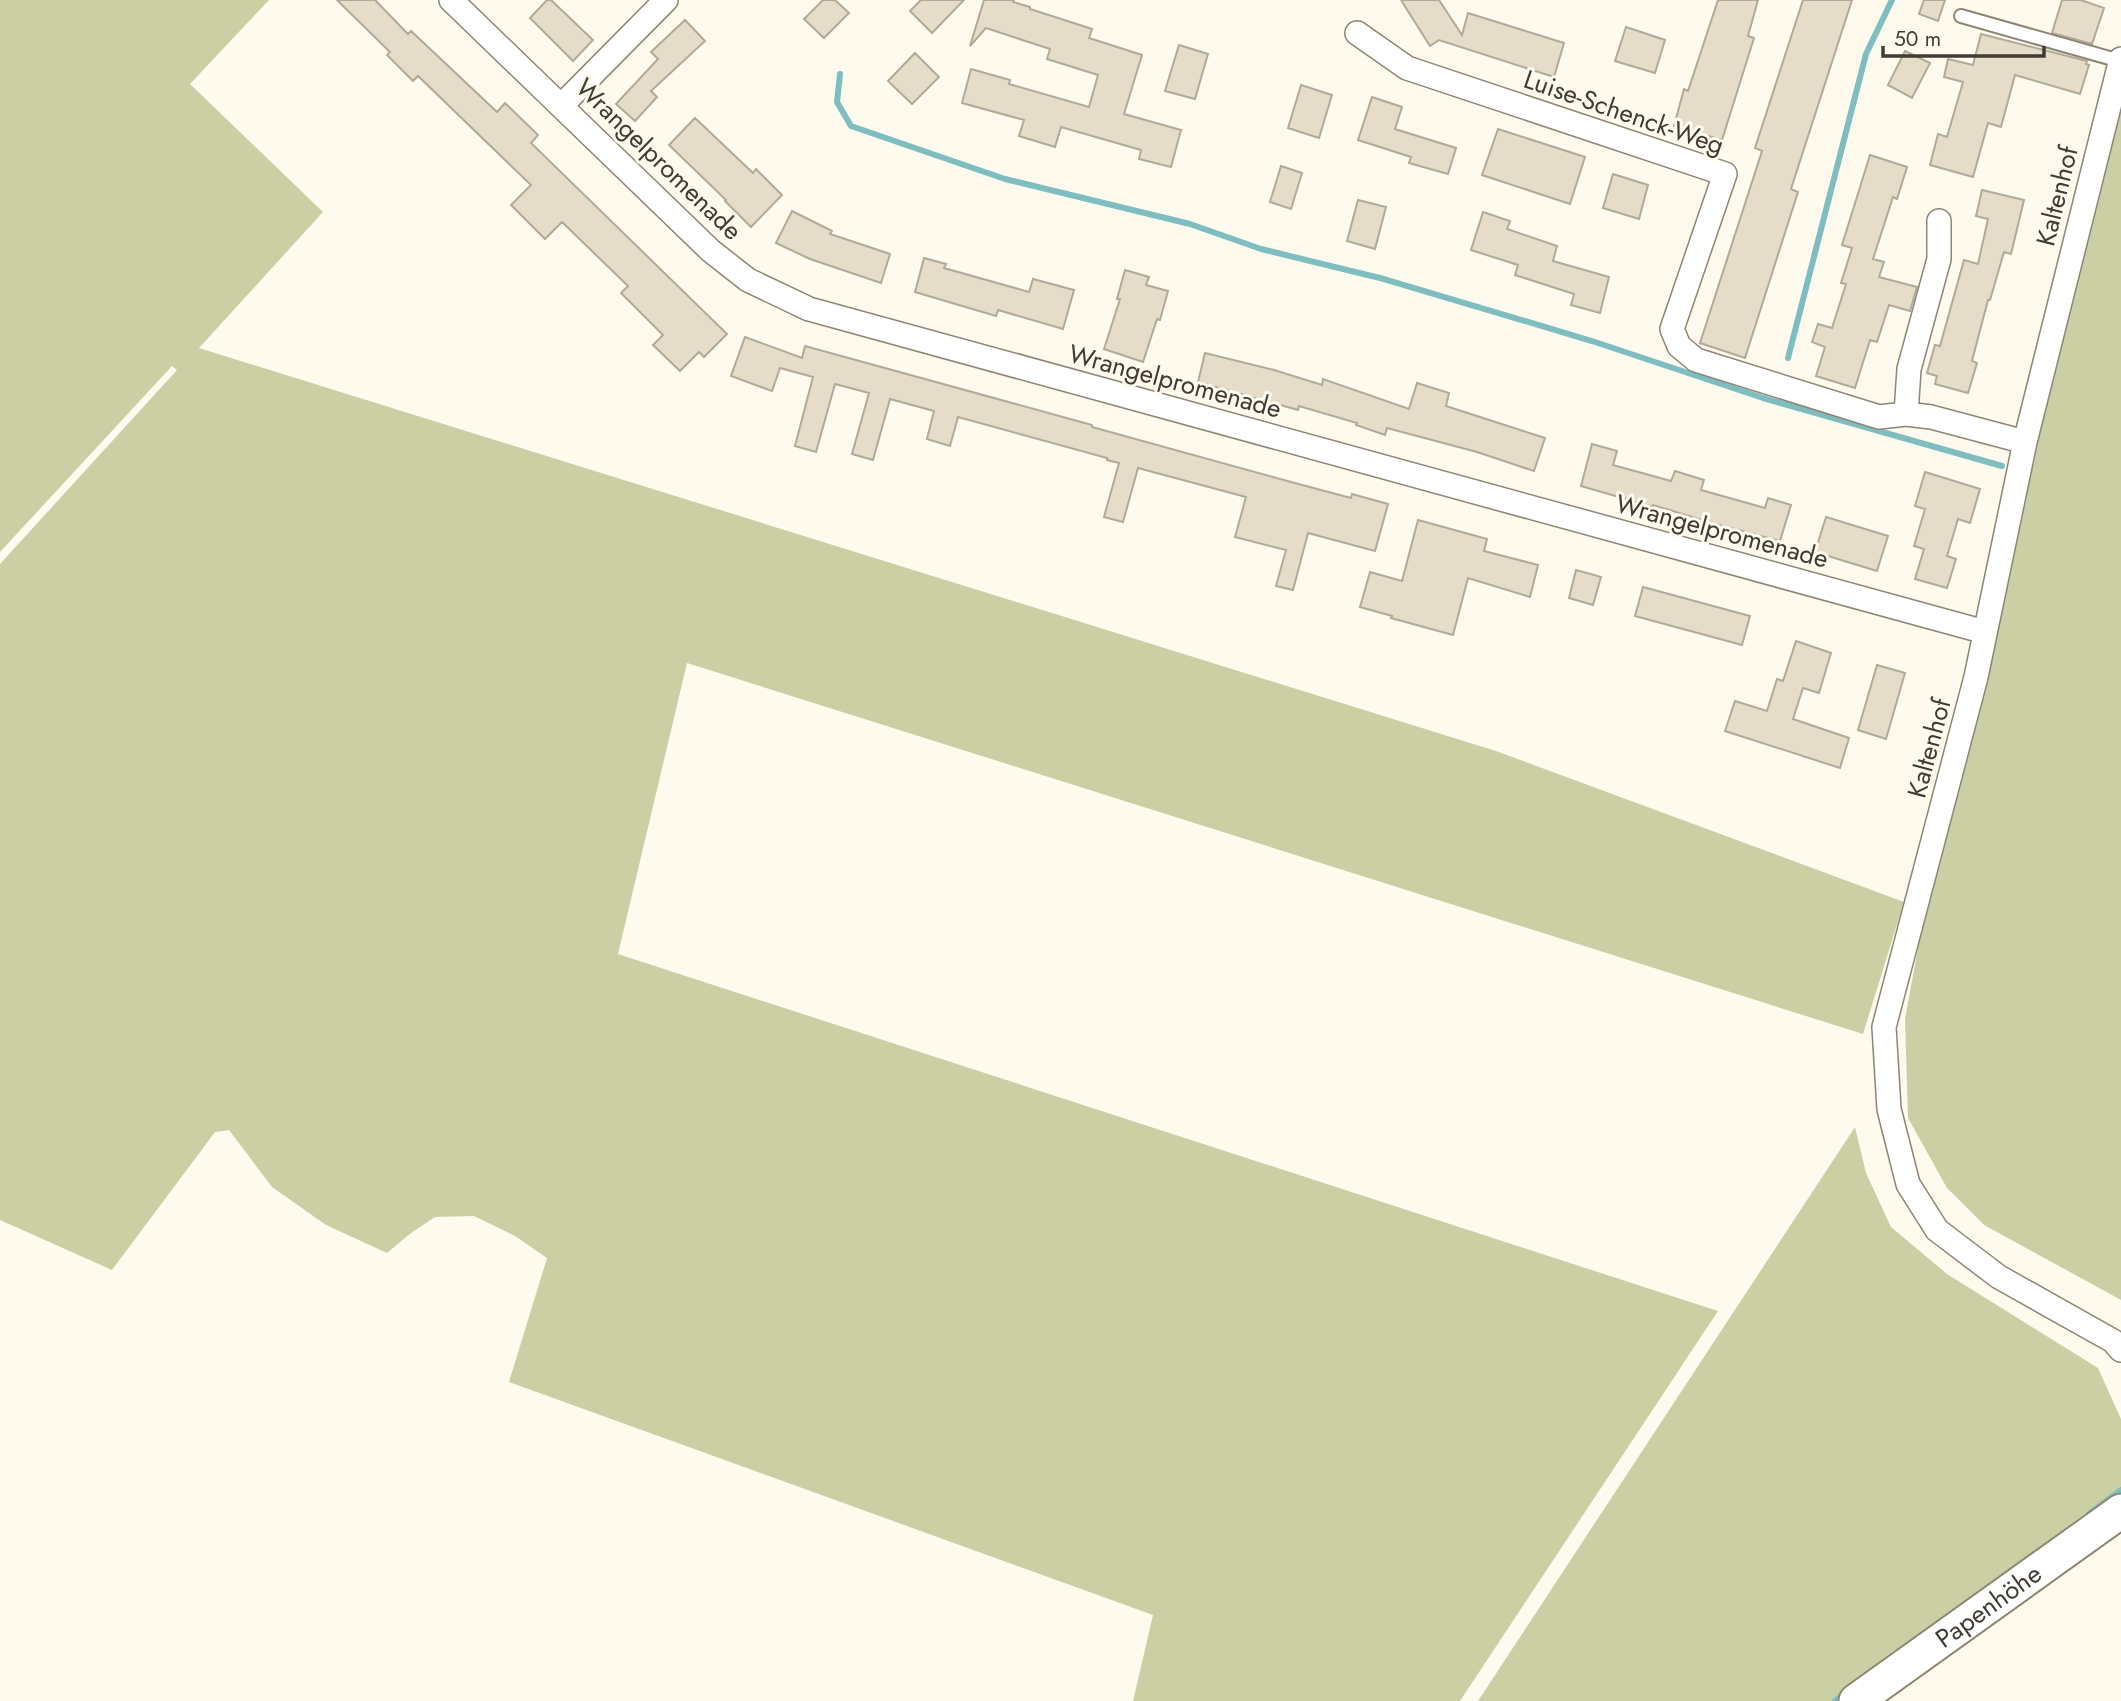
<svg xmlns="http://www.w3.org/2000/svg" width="2121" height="1701" font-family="Jost,sans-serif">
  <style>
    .green { fill: #cbd0a4 }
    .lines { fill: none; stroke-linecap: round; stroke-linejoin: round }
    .stream { stroke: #7fbec0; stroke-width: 6 }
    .building { fill: #e5ddc9; stroke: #b2aa98; stroke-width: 2 }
    .service-casing { stroke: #8d8674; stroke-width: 16 }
    .minor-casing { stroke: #8d8674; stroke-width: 26 }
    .secondary-casing { stroke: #8d8674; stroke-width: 37 }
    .service { stroke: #fff; stroke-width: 12 }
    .minor { stroke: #fff; stroke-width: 23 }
    .secondary { stroke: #fff; stroke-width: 33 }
    .labels { text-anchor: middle; stroke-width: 6; stroke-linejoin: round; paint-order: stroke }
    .street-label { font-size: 26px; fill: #403c35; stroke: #fffaee }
  </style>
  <rect width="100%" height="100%" fill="#fffaee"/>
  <path class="green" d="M 0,0 L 269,0 L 190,84 L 323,212 L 199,348 L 1496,751 L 1904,902 L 1863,1034 L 687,663 L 618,954 L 1718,1311 L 1460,1701 L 1133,1701 L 1153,1615 L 509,1382 L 547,1258 L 515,1236 L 474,1216 L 435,1217 L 411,1233 L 387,1253 L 326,1225 L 272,1187 L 229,1130 L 215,1132 L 112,1270 L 0,1220 L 0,564 L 177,370 L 172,366 L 0,552 Z
    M 2121,103 L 2121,1300 L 1984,1225 L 1947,1188 L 1908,1118 L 1905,1019 L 1925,910 L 1999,618 L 2050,381 Z
    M 1855,1127 L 1866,1173 L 1891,1227 L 1947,1274 L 2098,1368 L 2121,1419 L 2121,1487 L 1833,1701 L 1478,1701 Z"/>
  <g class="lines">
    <path class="stream" d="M 840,74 L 837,102 L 851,126 L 1005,179 L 1190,224 L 1261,249 L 1384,279 L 1592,341 L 1763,398 L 2002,466
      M 1788,358 L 1866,54 L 1892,0
      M 2089,1514 L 2121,1490
      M 1835,1701 L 1846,1693"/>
  </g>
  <path class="building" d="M 337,0 L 375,0 L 408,34 L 411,31 L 497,112 L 505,103 L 538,135 L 531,143 L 727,334 L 704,357 L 699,352 L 680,371 L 653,345 L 663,335 L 621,293 L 628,286 L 562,222 L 545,239 L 511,205 L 531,185 L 418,76 L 413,81 L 387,55 L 390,52 Z
    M 547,0 L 551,0 L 593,40 L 573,61 L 530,18 Z
    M 823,0 L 835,0 L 849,13 L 824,38 L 804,19 Z
    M 921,0 L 964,0 L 932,33 L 910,11 Z
    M 984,0 L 1014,0 L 1013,2 L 1030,7 L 1030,9 L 1092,29 L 1089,38 L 1142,55 L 1124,114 L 1181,130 L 1171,167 L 1139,159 L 1141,150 L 1061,127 L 1055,147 L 1019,136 L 1024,120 L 962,103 L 971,69 L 1010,80 L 1009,84 L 1089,107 L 1098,75 L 1047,59 L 1050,49 L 986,28 L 970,46 Z
    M 1401,0 L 1439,0 L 1462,35 L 1468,13 L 1564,43 L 1554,77 L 1439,40 L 1430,46 Z
    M 1718,0 L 1758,0 L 1748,36 L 1754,38 L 1722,140 L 1674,126 L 1684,89 L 1688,91 Z
    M 1803,0 L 1852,0 L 1791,189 L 1798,192 L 1745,358 L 1700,343 L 1762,151 L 1755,148 Z
    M 1924,0 L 1945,0 L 1938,21 L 1919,14 Z
    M 2062,0 L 2081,0 L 2104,8 L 2092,44 L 2052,33 Z
    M 685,20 L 705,41 L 651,91 L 657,97 L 635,121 L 616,104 L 658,59 L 651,52 Z
    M 1626,27 L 1665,40 L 1655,73 L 1615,61 Z
    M 1981,34 L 2087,61 L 2086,64 L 2089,65 L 2080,94 L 2015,75 L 2001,127 L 1988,123 L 1973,177 L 1930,165 L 1938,134 L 1947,137 L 1963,82 L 1944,77 L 1948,59 L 1973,65 Z
    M 1179,45 L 1208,54 L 1195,99 L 1165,91 Z
    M 1905,51 L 1930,63 L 1912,98 L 1888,85 Z
    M 915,53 L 939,77 L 912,104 L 888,81 Z
    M 1301,85 L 1332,95 L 1319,138 L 1288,128 Z
    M 1372,97 L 1402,107 L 1395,129 L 1456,148 L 1448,174 L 1409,163 L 1411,157 L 1358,140 Z
    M 695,118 L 753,173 L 756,169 L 782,195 L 751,227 L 725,201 L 726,200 L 669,145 Z
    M 1498,129 L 1585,157 L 1570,204 L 1482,175 Z
    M 1870,155 L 1907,167 L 1897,199 L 1893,197 L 1873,259 L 1884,262 L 1879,277 L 1917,287 L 1910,311 L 1889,305 L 1877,342 L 1870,340 L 1855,388 L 1816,376 L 1825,347 L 1812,342 L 1818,324 L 1832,328 L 1846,284 L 1841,283 L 1852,248 L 1842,245 Z
    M 1281,166 L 1302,173 L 1291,209 L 1270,202 Z
    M 1613,174 L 1648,185 L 1639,219 L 1603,208 Z
    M 1982,190 L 2024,200 L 2011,254 L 2004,252 L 1990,300 L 1988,300 L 1972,361 L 1977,363 L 1968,393 L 1935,384 L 1937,376 L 1927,373 L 1935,345 L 1940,346 L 1964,260 L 1978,264 L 1988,219 L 1976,216 Z
    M 1358,200 L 1386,207 L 1375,249 L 1347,241 Z
    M 792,211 L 832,231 L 830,234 L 890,254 L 881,283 L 810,259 L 776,243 Z
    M 1483,212 L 1510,221 L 1507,229 L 1557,246 L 1553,261 L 1609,277 L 1600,313 L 1571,305 L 1574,294 L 1515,275 L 1518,265 L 1471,250 Z
    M 924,258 L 946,264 L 944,268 L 1029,292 L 1033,279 L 1074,290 L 1063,329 L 998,310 L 996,316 L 915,292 Z
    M 1125,270 L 1149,277 L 1146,285 L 1168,291 L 1160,320 L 1157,319 L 1143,362 L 1104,349 L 1120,299 L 1117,299 Z
    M 745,337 L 802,358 L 805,346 L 1092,425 L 1092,427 L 1291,482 L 1351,498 L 1352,494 L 1388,504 L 1375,551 L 1308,533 L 1293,590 L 1276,586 L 1286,550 L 1235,537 L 1246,497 L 1138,468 L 1123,522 L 1104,517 L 1119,463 L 1107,460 L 1107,458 L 958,417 L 950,446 L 927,439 L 934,411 L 890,399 L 873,460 L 852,454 L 869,393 L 835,384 L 816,452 L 795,446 L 813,377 L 780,368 L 772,391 L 731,376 Z
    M 1205,353 L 1274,370 L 1322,385 L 1323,379 L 1409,409 L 1417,383 L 1449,393 L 1446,406 L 1545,438 L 1534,471 L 1477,452 L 1387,428 L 1385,435 L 1356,425 L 1357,423 L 1299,406 L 1298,410 L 1198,382 Z
    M 1592,444 L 1617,451 L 1613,465 L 1671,481 L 1675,471 L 1704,480 L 1701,490 L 1765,508 L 1768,498 L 1791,505 L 1780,541 L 1712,523 L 1653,505 L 1653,507 L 1581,486 Z
    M 1925,472 L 1980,489 L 1970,523 L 1958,519 L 1947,556 L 1956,559 L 1947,588 L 1915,579 L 1924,549 L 1914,546 L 1925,509 L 1915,506 Z
    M 1826,517 L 1888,536 L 1877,571 L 1815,552 Z
    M 1418,520 L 1487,539 L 1484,551 L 1538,565 L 1530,597 L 1468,578 L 1453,635 L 1391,618 L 1392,616 L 1360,607 L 1370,572 L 1402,581 Z
    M 1576,570 L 1601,577 L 1593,605 L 1569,598 Z
    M 1643,587 L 1750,616 L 1742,645 L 1635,616 Z
    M 1796,641 L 1831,653 L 1819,693 L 1803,688 L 1793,719 L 1849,738 L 1840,768 L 1725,731 L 1735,701 L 1767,711 L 1777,679 L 1783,681 Z
    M 1877,665 L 1905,673 L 1886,739 L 1858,730 Z"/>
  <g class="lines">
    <g class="service-casing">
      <path id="service" d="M 1961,16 L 2120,61"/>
    </g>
    <g class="minor-casing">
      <path id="minor" d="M 451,0 L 711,251 L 748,280 L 809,309 L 1985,632
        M 1357,33 L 1407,68 L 1725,174 L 1672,329 L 1679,346 L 1696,360 L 1879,417 L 1906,414 L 1931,417 L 2025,442
        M 2121,59 L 2025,442 L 1976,677 L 1884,1027 L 1889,1109 L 1908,1184 L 1937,1230 L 1999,1277 L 2113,1341 L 2121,1350
        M 562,105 L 666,0
        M 1906,414 L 1909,369 L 1939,259 L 1939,221"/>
    </g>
    <g class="secondary-casing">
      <g id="secondary">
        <path id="s1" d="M 1856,1701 L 2121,1511"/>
      </g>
    </g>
    <use href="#service" class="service"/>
    <use href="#minor" class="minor"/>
    <use href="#secondary" class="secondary"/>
  </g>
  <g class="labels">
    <g class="street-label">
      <text transform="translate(1624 112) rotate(19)" y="9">Luise-Schenck-Weg</text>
      <text transform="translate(659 159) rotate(44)" y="9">Wrangelpromenade</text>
      <text transform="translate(2057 196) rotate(-76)" y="9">Kaltenhof</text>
      <text transform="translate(1175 381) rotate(15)" y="9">Wrangelpromenade</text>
      <text transform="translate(1722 531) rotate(15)" y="9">Wrangelpromenade</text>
      <text transform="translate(1929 748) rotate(-75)" y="9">Kaltenhof</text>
      <text dy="9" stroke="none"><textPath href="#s1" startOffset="163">Papenhöhe</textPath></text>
    </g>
  </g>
  <path d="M1883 46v10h161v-10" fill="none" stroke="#403c35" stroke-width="3.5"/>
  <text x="1894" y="46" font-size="21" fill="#403c35" stroke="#fffaee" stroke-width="5" paint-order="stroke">50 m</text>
</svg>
